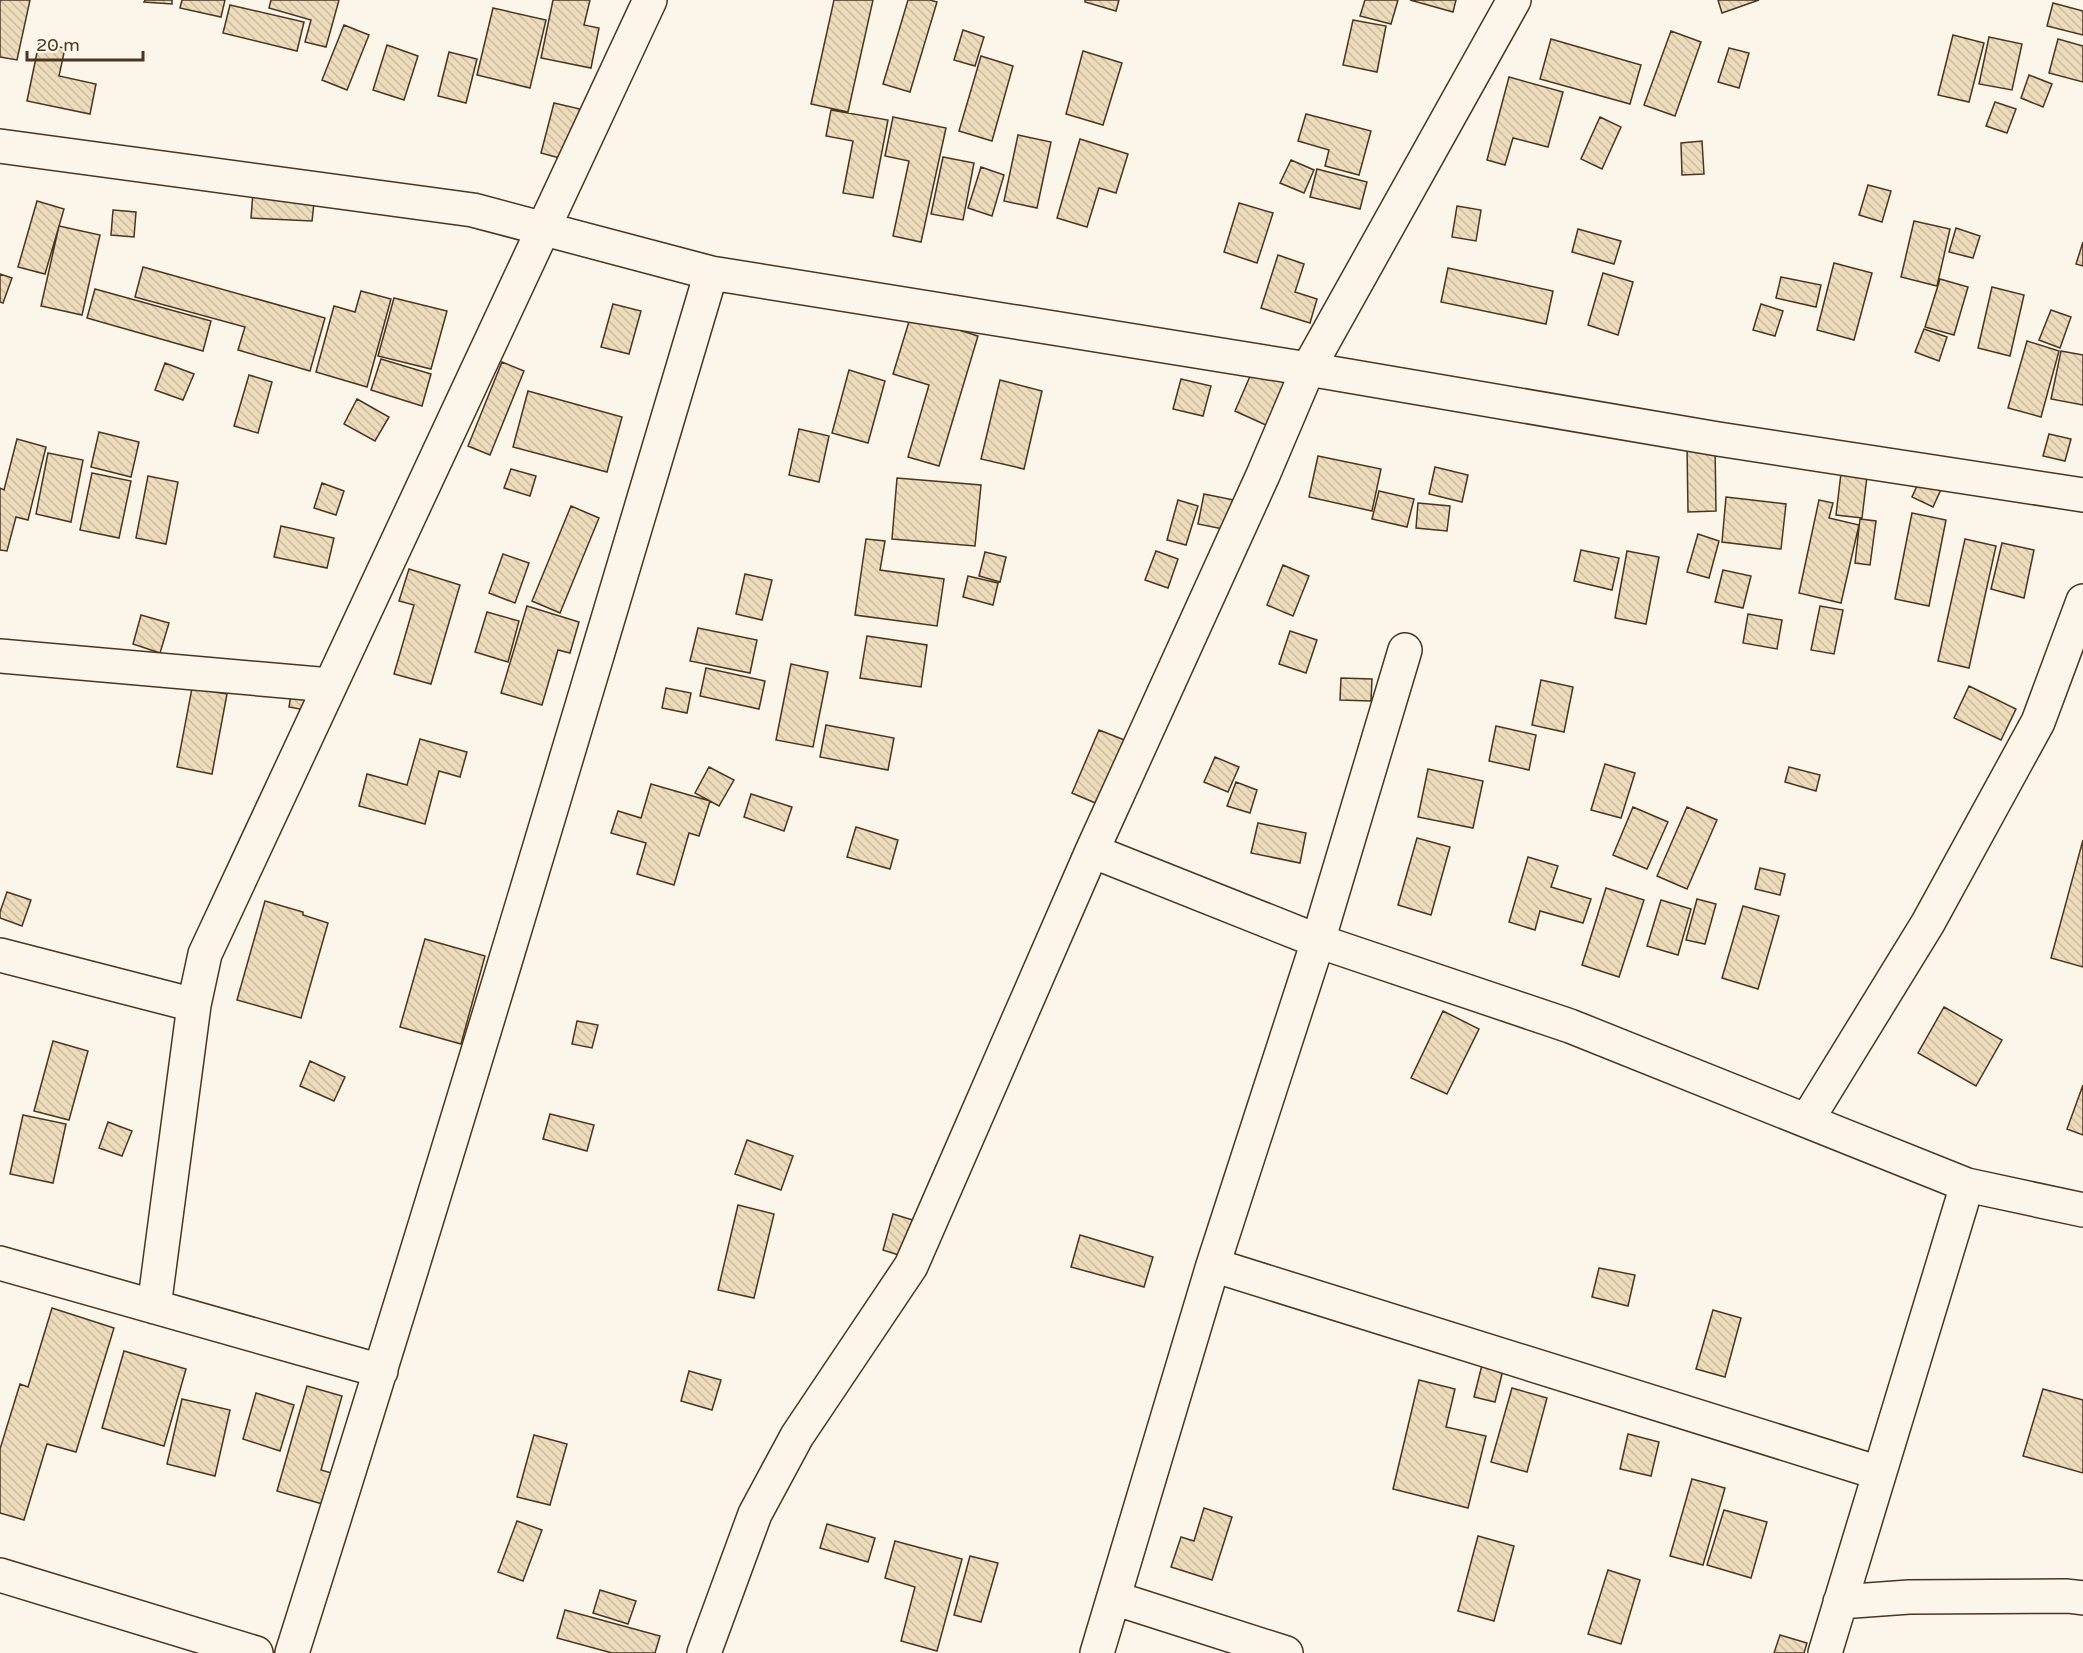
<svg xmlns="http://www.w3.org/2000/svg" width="2083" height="1653" font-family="'Varela Round',sans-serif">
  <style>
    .building { fill: url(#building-back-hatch); stroke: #4a3520; stroke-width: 1.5 }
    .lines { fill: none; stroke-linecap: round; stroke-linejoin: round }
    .street-casing { stroke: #4a3520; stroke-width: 36 }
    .street { stroke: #fbf6e9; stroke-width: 33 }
  </style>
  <defs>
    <pattern id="building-back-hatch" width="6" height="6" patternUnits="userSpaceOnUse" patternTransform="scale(1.5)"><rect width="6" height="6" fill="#ecdcbc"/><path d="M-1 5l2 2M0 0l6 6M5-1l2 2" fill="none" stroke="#ccbda1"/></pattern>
  </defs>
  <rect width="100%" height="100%" fill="#fbf6e9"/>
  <path class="building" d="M 0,0 L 30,0 L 17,60 L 0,57 Z
    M 145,0 L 172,0 L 172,4 L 144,2 Z
    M 182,0 L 225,0 L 221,17 L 180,8 Z
    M 271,0 L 339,0 L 326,47 L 305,42 L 311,20 L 269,8 Z
    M 553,0 L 590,0 L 584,25 L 599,28 L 591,68 L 541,58 Z
    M 834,0 L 873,0 L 848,112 L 811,104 Z
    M 908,0 L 930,0 L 937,2 L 910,92 L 883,84 Z
    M 1085,0 L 1119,0 L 1116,11 L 1085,2 Z
    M 1365,0 L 1398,0 L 1391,24 L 1360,16 Z
    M 1410,0 L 1456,0 L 1453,12 Z
    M 1718,0 L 1759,0 L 1722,13 Z
    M 2053,3 L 2083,11 L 2083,35 L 2047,26 Z
    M 230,5 L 304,22 L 297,51 L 223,33 Z
    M 493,8 L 546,20 L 530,88 L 477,75 Z
    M 1353,20 L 1386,26 L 1377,72 L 1343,65 Z
    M 344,25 L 369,35 L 347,90 L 322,80 Z
    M 963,30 L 984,37 L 975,66 L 954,60 Z
    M 1671,31 L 1701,42 L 1675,116 L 1644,105 Z
    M 1953,35 L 1984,43 L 1969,102 L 1938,95 Z
    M 1989,37 L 2022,44 L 2012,90 L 1979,84 Z
    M 1551,39 L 1641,65 L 1630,104 L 1540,79 Z
    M 2058,39 L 2083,46 L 2083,82 L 2049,73 Z
    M 39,43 L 65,48 L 59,76 L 96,84 L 90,114 L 27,101 Z
    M 387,45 L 418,56 L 404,100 L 373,90 Z
    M 1729,48 L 1749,53 L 1739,88 L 1718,82 Z
    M 1083,51 L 1122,63 L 1103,125 L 1066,114 Z
    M 449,52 L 477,59 L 466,103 L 438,96 Z
    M 981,56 L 1013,66 L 992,141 L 959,131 Z
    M 2029,75 L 2052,84 L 2043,107 L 2021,98 Z
    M 1509,77 L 1563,92 L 1548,147 L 1513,138 L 1505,165 L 1487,160 Z
    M 1995,102 L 2016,109 L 2007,133 L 1986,126 Z
    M 554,103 L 580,109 L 567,160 L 541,153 Z
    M 831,110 L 888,120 L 873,198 L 843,193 L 853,141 L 826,136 Z
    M 1306,114 L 1371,131 L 1359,175 L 1325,166 L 1329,150 L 1298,141 Z
    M 893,117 L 946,128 L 921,242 L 893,236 L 909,161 L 885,156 Z
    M 1600,117 L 1621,127 L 1602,169 L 1581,159 Z
    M 1018,135 L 1051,142 L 1037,208 L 1004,201 Z
    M 1080,139 L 1128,154 L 1116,193 L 1099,188 L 1087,227 L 1057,218 Z
    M 1702,141 L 1704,174 L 1682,175 L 1681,143 Z
    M 943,157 L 974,163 L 963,220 L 931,214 Z
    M 1291,160 L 1314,170 L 1304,193 L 1280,183 Z
    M 981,167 L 1004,175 L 992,216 L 968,208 Z
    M 1317,169 L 1367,182 L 1360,209 L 1310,197 Z
    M 1868,185 L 1891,191 L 1882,222 L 1859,215 Z
    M 253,192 L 315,194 L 312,221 L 251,218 Z
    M 37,201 L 64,209 L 45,274 L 18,267 Z
    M 1239,203 L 1273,213 L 1257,263 L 1224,252 Z
    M 1457,206 L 1481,210 L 1476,241 L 1452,237 Z
    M 113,210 L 136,212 L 134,237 L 111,235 Z
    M 1914,221 L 1950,229 L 1937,286 L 1901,277 Z
    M 59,226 L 100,235 L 82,315 L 41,306 Z
    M 1956,228 L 1980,236 L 1973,258 L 1949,252 Z
    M 1578,229 L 1621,241 L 1614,264 L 1572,252 Z
    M 2083,242 L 2083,266 L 2076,264 Z
    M 1278,255 L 1304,264 L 1295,292 L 1317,299 L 1310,323 L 1261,308 Z
    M 1834,263 L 1872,273 L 1854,340 L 1817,330 Z
    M 143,267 L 325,318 L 310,371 L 238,350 L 245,327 L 135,297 Z
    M 1448,268 L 1553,291 L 1546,324 L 1441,302 Z
    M 1603,273 L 1633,282 L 1618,335 L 1588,325 Z
    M 0,274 L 12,278 L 3,303 L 0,302 Z
    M 1781,277 L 1821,285 L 1816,307 L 1776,298 Z
    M 1940,279 L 1968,287 L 1954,335 L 1925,327 Z
    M 1992,287 L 2024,295 L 2010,356 L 1978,348 Z
    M 95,289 L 211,321 L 203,351 L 87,318 Z
    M 361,291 L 391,299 L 367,387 L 316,372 L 334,306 L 355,312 Z
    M 394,298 L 447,311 L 431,369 L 378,356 Z
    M 613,304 L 641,311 L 629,354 L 601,347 Z
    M 1761,304 L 1783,311 L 1775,336 L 1753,330 Z
    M 2051,310 L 2071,317 L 2060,348 L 2039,340 Z
    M 911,315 L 978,336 L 939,466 L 908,457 L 929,385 L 893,374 Z
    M 1924,329 L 1947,337 L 1939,361 L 1915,352 Z
    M 2027,341 L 2059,351 L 2041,417 L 2008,408 Z
    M 2061,351 L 2083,355 L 2083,405 L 2051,399 Z
    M 381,359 L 431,374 L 422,406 L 371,390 Z
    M 502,362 L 524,371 L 490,455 L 468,446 Z
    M 165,363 L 194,374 L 183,400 L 155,390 Z
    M 1254,367 L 1288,383 L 1268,426 L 1235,411 Z
    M 849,370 L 885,381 L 868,443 L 832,433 Z
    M 249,375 L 272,382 L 258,433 L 234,426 Z
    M 1181,379 L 1211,386 L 1203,416 L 1173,409 Z
    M 1000,380 L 1042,391 L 1024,469 L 981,459 Z
    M 528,391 L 622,417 L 607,472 L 513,447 Z
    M 357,399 L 389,417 L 375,441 L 344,424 Z
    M 799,429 L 829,436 L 819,482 L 789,475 Z
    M 99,432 L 139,442 L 131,477 L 91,467 Z
    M 2049,434 L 2071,439 L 2065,461 L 2043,456 Z
    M 17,439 L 46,447 L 28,520 L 16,517 L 7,551 L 0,550 L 0,488 L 4,490 Z
    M 1715,444 L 1716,511 L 1688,512 L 1687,445 Z
    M 48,453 L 83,460 L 71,522 L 36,514 Z
    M 1318,456 L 1381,469 L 1372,511 L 1309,497 Z
    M 1842,465 L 1868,468 L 1862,518 L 1836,515 Z
    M 1435,467 L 1468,475 L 1462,502 L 1429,494 Z
    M 511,469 L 536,476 L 530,496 L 504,488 Z
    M 92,473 L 131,481 L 119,538 L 80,530 Z
    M 1922,475 L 1943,485 L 1933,507 L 1912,497 Z
    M 148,476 L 178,482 L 166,544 L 136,538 Z
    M 897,478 L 981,485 L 975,546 L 892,539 Z
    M 322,483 L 344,491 L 336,515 L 314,508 Z
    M 1379,491 L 1414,499 L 1407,527 L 1372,519 Z
    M 1204,494 L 1244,502 L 1238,532 L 1198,524 Z
    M 1726,497 L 1786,504 L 1781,549 L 1722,542 Z
    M 1178,500 L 1198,506 L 1186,545 L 1167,540 Z
    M 1819,500 L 1833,503 L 1829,518 L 1859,525 L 1841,603 L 1799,593 Z
    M 1418,503 L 1450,506 L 1447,531 L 1416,528 Z
    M 571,506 L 599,518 L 560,613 L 532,601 Z
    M 1912,513 L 1946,520 L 1929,606 L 1895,599 Z
    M 1860,519 L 1876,521 L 1870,565 L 1855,563 Z
    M 281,526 L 334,538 L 327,568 L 274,557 Z
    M 1698,534 L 1719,541 L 1709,578 L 1687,572 Z
    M 866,539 L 885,541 L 880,570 L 944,579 L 937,626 L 855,615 Z
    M 1965,539 L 1996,546 L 1969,668 L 1938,661 Z
    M 2002,543 L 2034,550 L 2024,598 L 1991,589 Z
    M 1581,550 L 1619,558 L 1612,590 L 1574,581 Z
    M 1156,551 L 1178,559 L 1168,588 L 1145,580 Z
    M 1627,551 L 1659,557 L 1646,624 L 1615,618 Z
    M 985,552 L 1006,557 L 1000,582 L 979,576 Z
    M 503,554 L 529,563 L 515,603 L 489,593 Z
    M 1283,565 L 1309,576 L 1293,616 L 1267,605 Z
    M 409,569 L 460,585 L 431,684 L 394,674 L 414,605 L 399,601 Z
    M 1723,570 L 1751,576 L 1743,608 L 1715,602 Z
    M 745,574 L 772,580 L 762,620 L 736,614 Z
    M 968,576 L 998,583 L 993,605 L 963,597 Z
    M 527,606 L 579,622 L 570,653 L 558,650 L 542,705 L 501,693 Z
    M 1820,606 L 1843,610 L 1834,654 L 1811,650 Z
    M 487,612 L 519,621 L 508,662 L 475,652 Z
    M 1748,614 L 1782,620 L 1777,649 L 1743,643 Z
    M 141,615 L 169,623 L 160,653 L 133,644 Z
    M 698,628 L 757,640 L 750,673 L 690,661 Z
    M 1290,631 L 1317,640 L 1306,673 L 1279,664 Z
    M 867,636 L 927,645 L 921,687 L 860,678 Z
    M 791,664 L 828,672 L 813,747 L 776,740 Z
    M 706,668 L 765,681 L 759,709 L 700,696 Z
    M 294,676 L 315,712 L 289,707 Z
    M 1341,678 L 1372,679 L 1371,701 L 1340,700 Z
    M 1541,680 L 1573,687 L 1564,732 L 1532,725 Z
    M 1969,686 L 2016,709 L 2001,740 L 1954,718 Z
    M 192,688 L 227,694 L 212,774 L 177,767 Z
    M 666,688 L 691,693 L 687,713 L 662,708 Z
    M 826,725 L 894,738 L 888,770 L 820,757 Z
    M 1496,726 L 1536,735 L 1529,770 L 1489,761 Z
    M 1099,730 L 1127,741 L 1100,805 L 1072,793 Z
    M 420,739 L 467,752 L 460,777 L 439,771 L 425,824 L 359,806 L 367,774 L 407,785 Z
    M 1215,757 L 1239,767 L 1228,792 L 1204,782 Z
    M 1605,764 L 1635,773 L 1621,818 L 1591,810 Z
    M 709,767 L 734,780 L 719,806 L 695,793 Z
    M 1789,767 L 1820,775 L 1816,791 L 1785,782 Z
    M 1428,769 L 1483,781 L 1473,828 L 1418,817 Z
    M 1236,782 L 1257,790 L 1250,813 L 1227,806 Z
    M 651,784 L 710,801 L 699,836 L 689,833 L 674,885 L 637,874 L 646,843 L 611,833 L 618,811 L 641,818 Z
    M 751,794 L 792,807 L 784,831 L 744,817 Z
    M 1633,807 L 1668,822 L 1647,869 L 1613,855 Z
    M 1687,807 L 1717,820 L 1687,889 L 1657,876 Z
    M 1258,823 L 1306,833 L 1300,863 L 1251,853 Z
    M 856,827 L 898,840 L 890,869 L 847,857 Z
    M 1417,838 L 1450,847 L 1431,915 L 1398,905 Z
    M 2083,840 L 2083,967 L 2051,958 Z
    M 1528,857 L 1558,866 L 1551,887 L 1591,899 L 1583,923 L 1540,911 L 1535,930 L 1509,922 Z
    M 1760,868 L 1785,874 L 1780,895 L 1755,889 Z
    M 1606,888 L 1644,900 L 1619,977 L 1582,965 Z
    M 7,892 L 31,900 L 22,926 L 0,918 L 0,912 Z
    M 1697,899 L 1716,904 L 1705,944 L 1686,940 Z
    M 1661,900 L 1691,909 L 1678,955 L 1647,946 Z
    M 265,901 L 303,912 L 303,915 L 328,923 L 301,1018 L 237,1000 Z
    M 1743,906 L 1779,916 L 1758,989 L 1722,978 Z
    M 425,939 L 485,956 L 461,1044 L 400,1027 Z
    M 1944,1007 L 2002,1040 L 1976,1086 L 1918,1053 Z
    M 1443,1011 L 1479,1029 L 1447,1094 L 1411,1078 Z
    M 577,1021 L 598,1025 L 592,1048 L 572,1044 Z
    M 53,1041 L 88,1051 L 69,1120 L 34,1111 Z
    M 310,1061 L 345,1077 L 334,1101 L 300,1086 Z
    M 2083,1085 L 2083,1135 L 2067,1129 Z
    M 550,1114 L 594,1125 L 587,1151 L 543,1139 Z
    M 23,1115 L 66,1124 L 53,1183 L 10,1174 Z
    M 108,1122 L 132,1131 L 122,1156 L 99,1148 Z
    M 747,1140 L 793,1156 L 781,1190 L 735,1174 Z
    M 738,1205 L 774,1214 L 754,1298 L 718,1290 Z
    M 893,1214 L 916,1221 L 905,1257 L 883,1250 Z
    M 1080,1235 L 1153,1257 L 1144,1287 L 1071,1267 Z
    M 1599,1268 L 1635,1275 L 1628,1306 L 1592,1297 Z
    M 52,1308 L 114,1328 L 76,1452 L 47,1444 L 24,1520 L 0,1513 L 0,1449 L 20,1384 L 28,1387 Z
    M 1713,1310 L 1741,1318 L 1725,1377 L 1696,1369 Z
    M 124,1351 L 186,1369 L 164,1446 L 102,1428 Z
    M 1484,1357 L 1505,1362 L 1495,1402 L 1474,1397 Z
    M 689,1371 L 721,1380 L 712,1410 L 681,1401 Z
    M 1419,1380 L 1455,1389 L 1446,1427 L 1486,1436 L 1468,1508 L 1393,1489 Z
    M 307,1386 L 342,1396 L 321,1470 L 335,1474 L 326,1505 L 277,1491 Z
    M 1512,1388 L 1547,1398 L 1527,1472 L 1491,1462 Z
    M 2043,1389 L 2083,1400 L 2083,1473 L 2023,1456 Z
    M 256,1393 L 294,1405 L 280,1451 L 243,1439 Z
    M 182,1399 L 230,1410 L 215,1476 L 167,1464 Z
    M 1628,1434 L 1659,1442 L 1651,1476 L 1620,1469 Z
    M 534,1435 L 567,1444 L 550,1505 L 517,1497 Z
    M 1692,1479 L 1725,1488 L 1703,1565 L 1670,1556 Z
    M 1204,1508 L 1232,1517 L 1212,1580 L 1171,1567 L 1181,1537 L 1194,1541 Z
    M 1724,1510 L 1767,1522 L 1751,1578 L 1707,1565 Z
    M 517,1521 L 542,1530 L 523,1581 L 498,1572 Z
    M 827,1524 L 875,1538 L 868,1562 L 820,1548 Z
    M 1478,1536 L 1514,1546 L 1494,1621 L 1458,1611 Z
    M 895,1541 L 962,1559 L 937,1651 L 901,1641 L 915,1587 L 885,1578 Z
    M 970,1556 L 998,1563 L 981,1622 L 954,1615 Z
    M 1608,1570 L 1640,1580 L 1621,1644 L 1588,1634 Z
    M 600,1590 L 636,1601 L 628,1624 L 593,1613 Z
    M 565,1610 L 660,1636 L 655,1653 L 612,1653 L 557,1638 Z
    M 1780,1635 L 1807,1643 L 1804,1653 L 1774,1653 Z"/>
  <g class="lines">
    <g class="street-casing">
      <path id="street" d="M 0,146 L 473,210 L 711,273 L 1308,369 L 1718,439 L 2083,495
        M 0,656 L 330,685
        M 1092,851 L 1318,941 L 1570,1026 L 1967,1185 L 2083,1210
        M 0,955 L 194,1005
        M 1807,1120 L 1928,923 L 2038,722 L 2083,601
        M 0,1263 L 381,1371
        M 1213,1265 L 1879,1473
        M 154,1307 L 194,1005 L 205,954 L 650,0
        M 0,1575 L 256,1653
        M 1114,1598 L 1286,1653
        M 1840,1602 L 1909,1597 L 2067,1596 L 2083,1598
        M 292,1653 C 437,1194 574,734 711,273
        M 704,1653 L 755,1514 L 797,1436 L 911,1266 L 1092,851 L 1263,475 L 1308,369 L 1514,0
        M 1097,1653 L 1213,1265 L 1318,941 L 1405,650
        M 1825,1653 L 1967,1185"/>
    </g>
    <use href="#street" class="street"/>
  </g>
  <path d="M27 51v9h116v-9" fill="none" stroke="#4a3520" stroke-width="3"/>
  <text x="36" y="51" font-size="18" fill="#4a3520" stroke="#fbf6e9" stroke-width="4.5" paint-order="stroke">20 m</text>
</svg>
